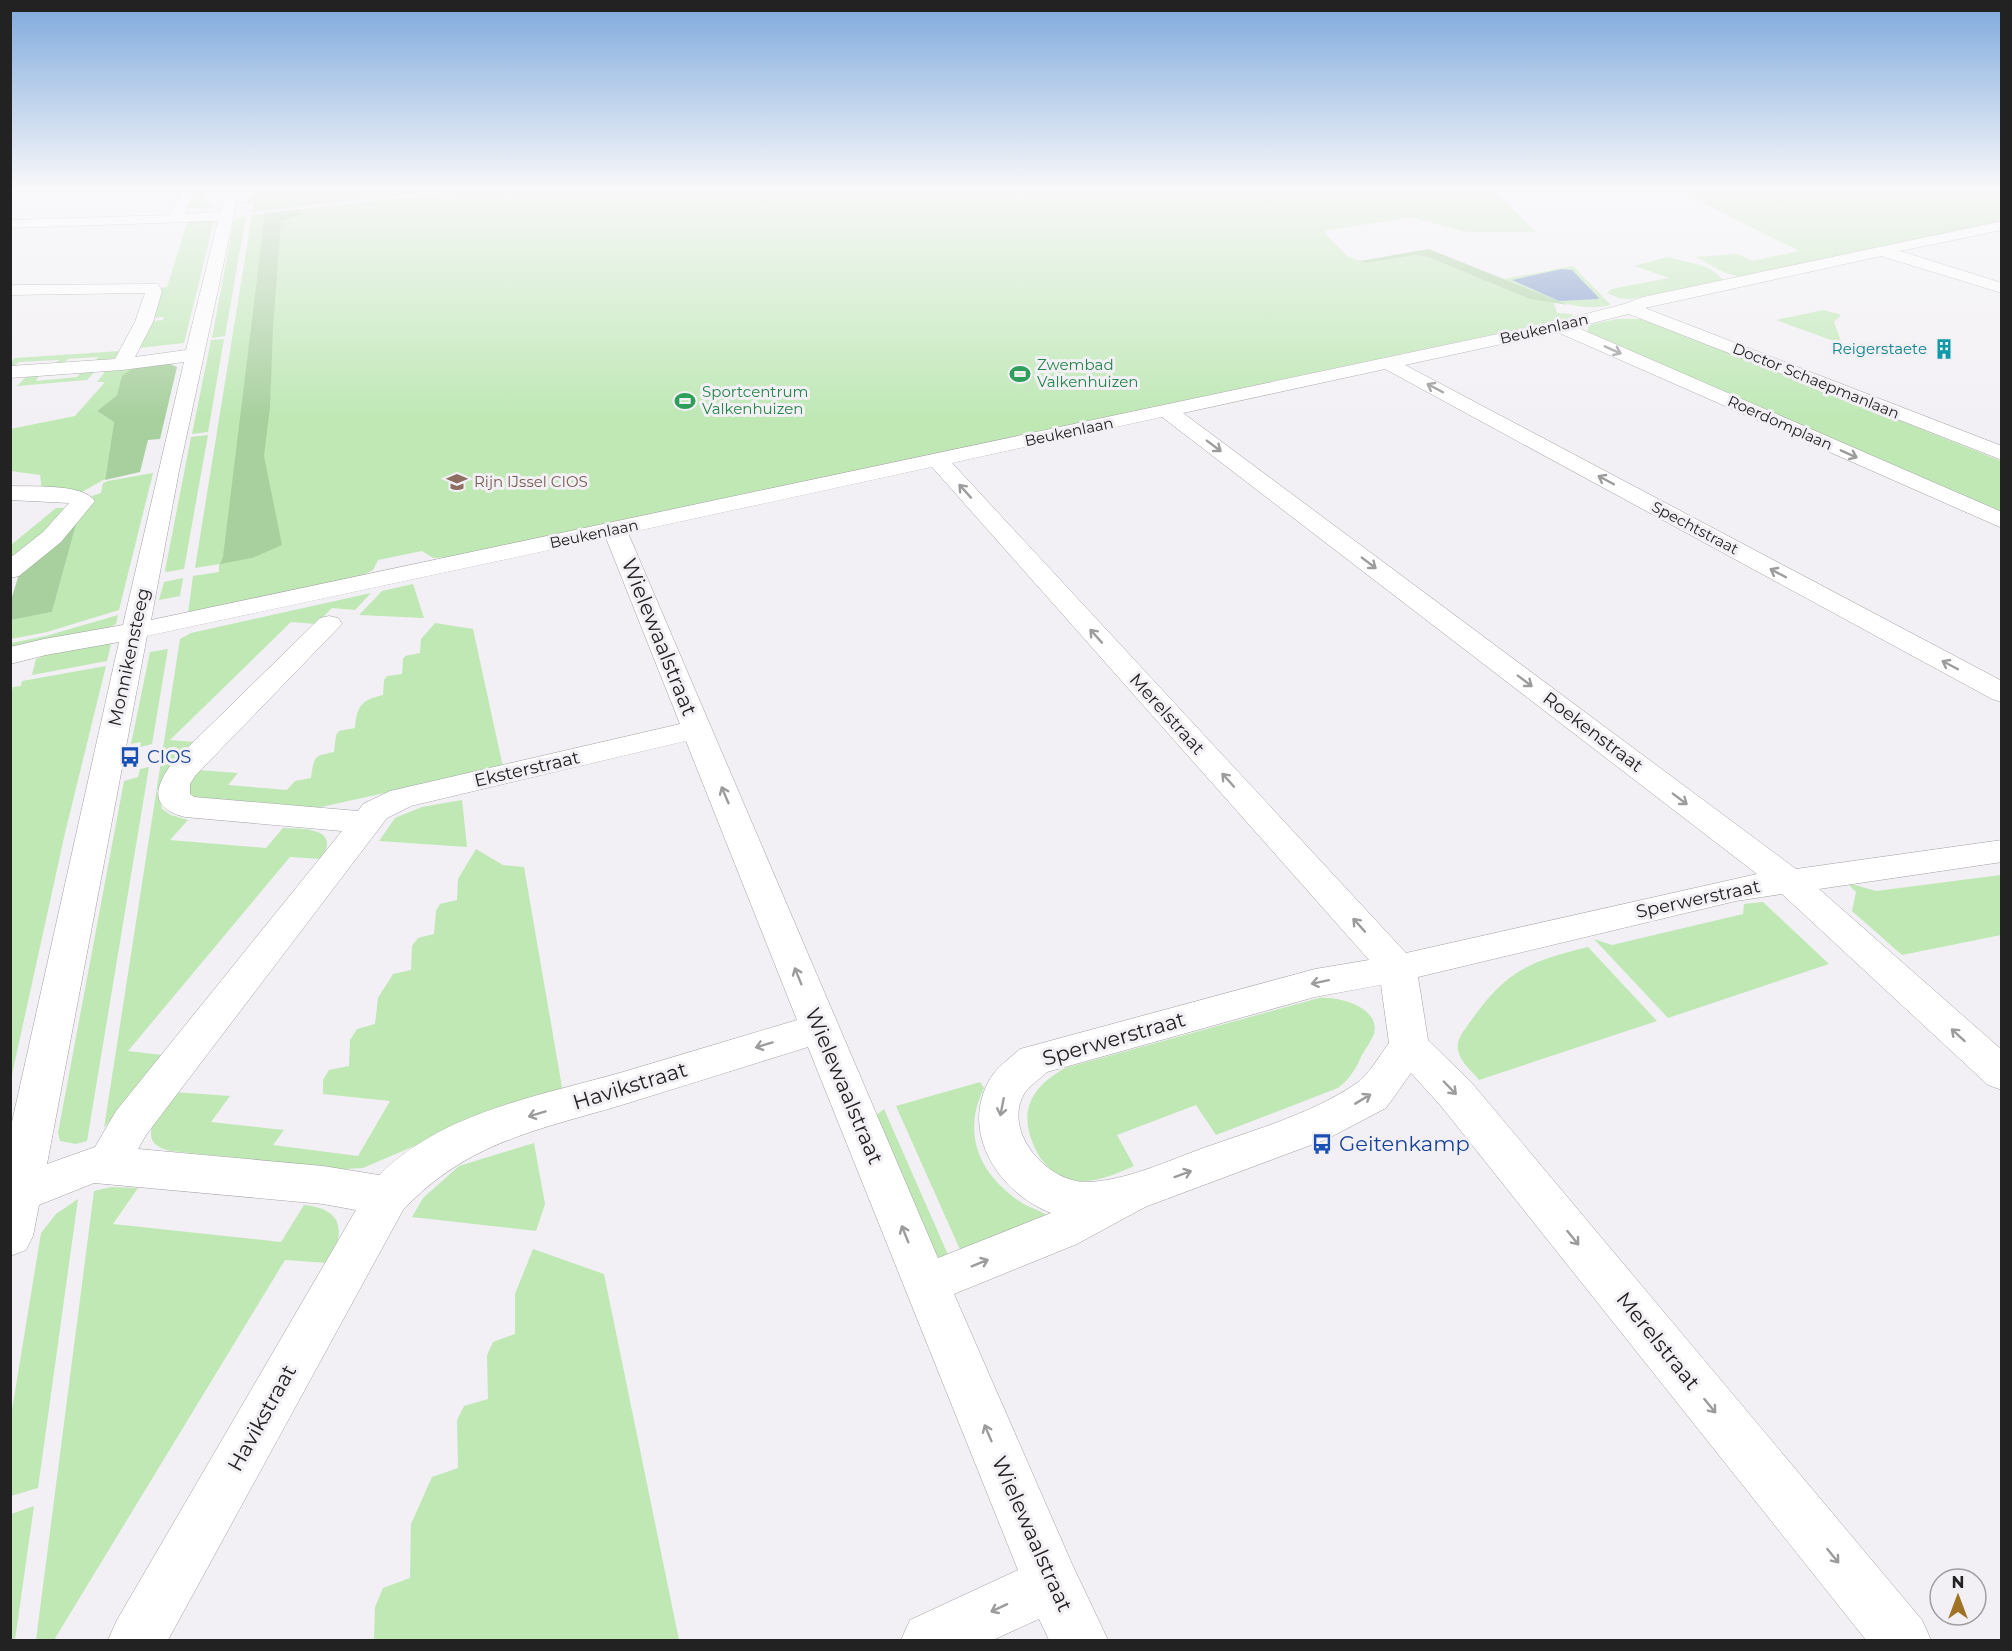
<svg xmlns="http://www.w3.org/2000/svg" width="2012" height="1651" font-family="Montserrat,sans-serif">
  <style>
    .green { fill: #bfe8b5 }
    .forest { fill: #a8d09e }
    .water { fill: #7c98ca }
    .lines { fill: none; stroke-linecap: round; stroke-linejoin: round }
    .street-casing { stroke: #a2a0a3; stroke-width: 1 }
    .street { fill: #fff; fill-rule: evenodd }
    .oneway { stroke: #9c9c9c }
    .labels { text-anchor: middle; stroke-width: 6; stroke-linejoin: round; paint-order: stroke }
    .far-street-label { font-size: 15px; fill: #232223; stroke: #f2f0f4 }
    .far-culture-label { font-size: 15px; fill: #0d838f; stroke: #f2f0f4; text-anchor: end }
    .far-leisure-label { font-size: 15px; fill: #27864d; stroke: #f2f0f4; text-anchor: start }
    .far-education-label { font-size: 15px; fill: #785e54; stroke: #f2f0f4; text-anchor: start }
    .street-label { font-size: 18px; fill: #232223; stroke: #f2f0f4 }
    .transit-label { font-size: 18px; fill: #164399; stroke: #f2f0f4; text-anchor: start }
    .near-street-label { font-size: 21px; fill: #232223; stroke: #f2f0f4 }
    .near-transit-label { font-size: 21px; fill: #164399; stroke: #f2f0f4; text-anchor: start }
  </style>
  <rect width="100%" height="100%" fill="#f2f0f4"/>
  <path class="green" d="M 194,187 L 210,187 L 205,200 L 213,207 L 186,209 L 189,199 L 199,197 L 190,197 Z
    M 255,187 L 474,187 L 252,212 L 255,203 L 240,204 L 252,196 Z
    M 494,187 L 1490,187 L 1536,232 L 1466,232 L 1411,217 L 1323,231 L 1347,256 L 1360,261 L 1420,251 L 1554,303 L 1557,313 L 1571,314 L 1575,317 L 451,557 L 433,558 L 422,551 L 378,560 L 373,570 L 359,577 L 188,613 L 193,576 L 219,572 L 219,564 L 195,568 L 252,215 Z
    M 1671,187 L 2001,187 L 2001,222 L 1740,277 L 1723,272 L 1696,257 L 1738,254 L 1752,261 L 1799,251 Z
    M 246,216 L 225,336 L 212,338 L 234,220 Z
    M 188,220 L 214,221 L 184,343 L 139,348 L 152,321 L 163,320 L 164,317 L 153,318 L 161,288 L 167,287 Z
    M 1667,257 C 1687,263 1710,263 1723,280 L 1631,299 L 1619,298 L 1607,293 L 1611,289 L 1670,278 L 1634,266 Z
    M 1573,266 L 1611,305 C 1573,314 1538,293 1504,279 Z
    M 1824,310 L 1841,315 L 1834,322 L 1842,344 L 1776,320 Z
    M 1617,319 L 1646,319 L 2001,461 L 2001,516 L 1583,332 L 1588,331 L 1588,325 Z
    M 224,339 L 208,432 L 192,434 L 211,340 Z
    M 121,351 C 115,362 105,362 94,363 L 98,357 L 68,359 L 62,365 L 53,366 L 59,360 L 19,362 L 11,369 L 11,362 L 15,358 Z
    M 136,366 L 120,387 L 117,395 L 97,411 L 114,422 L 105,479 L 82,492 L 42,489 L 40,475 L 11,471 L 10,429 L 75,416 L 105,382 L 97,382 L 107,369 Z
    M 96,370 L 87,380 L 17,386 L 28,375 L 40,374 L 36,381 L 77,377 L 83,371 Z
    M 208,435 L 184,569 L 167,572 L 165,571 L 191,437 Z
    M 153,473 L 119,610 L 47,632 L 11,639 L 11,620 L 52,612 L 77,521 L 93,503 L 92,496 L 101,493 L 103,483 L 108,481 Z
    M 56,508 L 68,508 L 39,538 L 11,561 L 11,545 Z
    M 183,578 L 180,596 L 159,600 L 164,582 Z
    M 413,584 L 424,618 L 359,615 L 382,591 Z
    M 371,593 L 355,610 L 332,608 L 316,624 L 291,622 L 170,740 L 196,742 L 170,769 L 157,791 L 162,809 L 171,815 L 188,820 L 170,840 L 266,848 L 283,828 C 303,829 342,827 321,859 L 290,857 L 128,1051 L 163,1055 L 104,1128 L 180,639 L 191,633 Z
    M 118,615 L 116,624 L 105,630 L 11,648 L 11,643 L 46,636 Z
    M 435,623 L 473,629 L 503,767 L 321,807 L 306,808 L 197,799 L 190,794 L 188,788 L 193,775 L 198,770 L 238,773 L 228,785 L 287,790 L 295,781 L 311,778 C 314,757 313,756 334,752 L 336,735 L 339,731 L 355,728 C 357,706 361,700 383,695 L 384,680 L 387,676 L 402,674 L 403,659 L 405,656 L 420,653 L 421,639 Z
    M 108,642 L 111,644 L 107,661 L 32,675 L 36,659 L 42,657 L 43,651 Z
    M 168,649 L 152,744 L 140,747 L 141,742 L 131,744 L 150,652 Z
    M 106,666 L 65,833 L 11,1079 L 11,694 L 13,687 L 21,686 L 22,681 Z
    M 149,767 L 87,1141 L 76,1144 L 60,1141 L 58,1133 L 124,781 L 138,777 L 140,769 Z
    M 462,800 L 467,847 L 379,841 L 395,818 L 422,807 Z
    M 476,849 L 503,865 L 524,867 L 563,1093 L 470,1122 L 363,1168 L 343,1169 L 171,1151 C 131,1143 161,1111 174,1092 L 230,1096 L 211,1122 L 284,1130 L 273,1145 L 358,1156 L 390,1101 L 323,1094 L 323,1080 L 329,1070 L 349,1066 L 350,1040 L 357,1029 L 375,1024 L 378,998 L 393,974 L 411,970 L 412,946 L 418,938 L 434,934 L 436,911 L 440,904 L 457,900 L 458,879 Z
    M 2001,875 L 2001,935 L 1902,955 L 1852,911 L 1856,892 L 1849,885 L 1855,885 L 1876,891 Z
    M 1763,902 L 1829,964 L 1668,1018 L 1594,939 L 1612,945 L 1743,914 L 1744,904 Z
    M 1588,947 L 1657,1021 L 1479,1080 C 1472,1071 1460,1062 1458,1050 C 1456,1039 1464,1031 1470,1022 C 1507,970 1528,962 1588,947 Z
    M 1319,998 C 1338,996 1381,1007 1374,1034 C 1371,1041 1366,1048 1362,1055 C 1356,1068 1350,1079 1338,1088 L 1216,1135 L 1196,1105 L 1117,1135 L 1134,1166 C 1113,1175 1091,1186 1067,1179 C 1055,1175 1042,1163 1037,1152 C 1017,1114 1029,1088 1065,1068 Z
    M 980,1082 L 984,1088 C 961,1135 980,1175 1022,1203 C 1030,1208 1039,1210 1047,1215 L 962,1254 L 896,1106 Z
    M 884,1109 L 949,1257 L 940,1258 L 933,1255 L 874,1117 Z
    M 534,1143 L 545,1204 L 536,1231 L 412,1217 L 423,1198 L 459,1166 Z
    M 111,1187 L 138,1188 L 113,1224 L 281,1242 L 304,1205 C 344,1209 346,1232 328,1263 L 285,1260 L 54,1640 L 36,1640 L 94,1191 Z
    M 78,1199 L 38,1488 L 11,1496 L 11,1416 L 41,1233 L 56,1214 Z
    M 533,1249 L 604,1274 L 679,1640 L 374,1640 L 375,1607 L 383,1588 L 410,1578 L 411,1524 L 432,1477 L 458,1468 L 457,1420 L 464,1406 L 488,1399 L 487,1355 L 493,1342 L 515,1334 L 515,1294 Z
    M 34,1506 L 15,1640 L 11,1640 L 11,1514 Z"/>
  <path class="forest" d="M 300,209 L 301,214 L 281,221 L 273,327 L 270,407 L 264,456 L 282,545 L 252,558 L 220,564 L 223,557 L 265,213 Z
    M 1429,249 L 1568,305 L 1530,299 L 1428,257 L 1415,255 L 1365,263 L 1360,261 Z
    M 168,363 L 177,367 L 160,439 L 148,440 L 140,472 L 105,480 L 114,422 L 97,411 L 117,395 L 122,376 L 136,366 Z
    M 77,521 L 52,612 L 11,620 L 11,600 L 20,571 Z"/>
  <path class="water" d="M 1562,269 L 1572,270 L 1599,298 L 1598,299 L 1559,301 L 1512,280 Z"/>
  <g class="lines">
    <g class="street-casing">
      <path id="street" d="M 10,187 L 35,187 L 33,190 L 10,194 Z
        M 182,187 L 195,187 L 185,214 L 220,212 L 227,187 L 240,187 L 179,471 L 151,620 L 1559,321 L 1624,304 L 1643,297 L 2002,221 L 2002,230 L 1900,251 L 2002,283 L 2002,293 L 1881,256 L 1645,308 L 2002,446 L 2002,460 L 1629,314 L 1576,327 L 2002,512 L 2002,528 L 1557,332 L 1405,365 L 2002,681 L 2002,702 L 1992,699 L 1385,369 L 1183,413 L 1796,869 L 2002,840 L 2002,862 L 1819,889 L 2002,1050 L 2002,1090 L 1988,1085 L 1782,894 L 1736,901 L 1418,977 L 1428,1040 L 1471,1082 L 1922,1620 L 1931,1640 L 1866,1640 L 1441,1106 L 1411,1073 L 1386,1108 L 1327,1139 L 1145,1207 L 1077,1244 L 954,1294 L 1072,1564 L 1108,1640 L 1049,1640 L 1039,1619 L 993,1640 L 901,1640 L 910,1620 L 1018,1570 L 808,1047 C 747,1066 686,1085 625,1104 C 539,1130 468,1141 403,1210 L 168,1640 L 108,1640 L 117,1620 L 356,1210 L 323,1204 L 94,1183 L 39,1205 L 33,1236 L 26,1250 L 10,1256 L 10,1131 L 119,642 L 46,655 L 10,664 L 10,647 L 44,639 L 123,625 L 184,362 L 122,370 L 10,378 L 10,366 L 115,359 L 135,322 L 145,293 L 10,295 L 10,285 L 158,284 L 162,291 L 153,322 L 135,357 L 186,350 L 218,221 L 10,228 L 10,220 L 170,215 ZM 1162,417 L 1757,874 L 1406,953 L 952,463 ZM 932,467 L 1369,960 L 1315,969 L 1020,1049 C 1010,1058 997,1067 990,1079 C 959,1132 999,1193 1051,1213 L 938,1258 L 628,533 ZM 606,538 L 680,724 L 390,791 L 363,804 L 358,811 L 194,797 L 190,794 L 190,784 L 195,776 L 342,624 L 338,618 L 329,616 L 320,618 L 173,762 C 155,786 148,808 185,817 L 342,831 L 116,1111 L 95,1147 L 47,1164 L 147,636 ZM 686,741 L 797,1020 C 739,1037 681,1055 623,1072 C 539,1096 443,1112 379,1175 L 323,1166 L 138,1149 L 146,1135 L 387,818 L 411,806 ZM 1381,985 L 1389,1043 C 1379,1056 1368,1077 1354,1085 C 1307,1116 1250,1131 1198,1150 C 1163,1163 1126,1180 1089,1182 C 1049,1184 1002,1133 1024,1094 C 1029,1086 1040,1079 1047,1072 L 1315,997 Z
        M 10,486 C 31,487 82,483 95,501 L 61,542 L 19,576 L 10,578 L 10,558 L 43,532 L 69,503 L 10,500 Z"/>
    </g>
    <use href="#street" class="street"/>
  </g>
  <defs><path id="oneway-shaft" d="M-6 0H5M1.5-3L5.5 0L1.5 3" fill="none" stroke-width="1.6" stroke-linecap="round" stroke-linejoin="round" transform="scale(1.5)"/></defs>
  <g class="oneway">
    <use href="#oneway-shaft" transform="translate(1613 350) rotate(24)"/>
    <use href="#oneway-shaft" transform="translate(1435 388) rotate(-152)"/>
    <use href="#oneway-shaft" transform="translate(1214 446) rotate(37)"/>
    <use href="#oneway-shaft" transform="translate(1849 454) rotate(24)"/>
    <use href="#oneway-shaft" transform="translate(1606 480) rotate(-152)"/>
    <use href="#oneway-shaft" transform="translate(965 491) rotate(-132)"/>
    <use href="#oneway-shaft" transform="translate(1369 563) rotate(37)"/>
    <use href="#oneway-shaft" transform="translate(1778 573) rotate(-152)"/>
    <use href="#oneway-shaft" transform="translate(1096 636) rotate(-132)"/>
    <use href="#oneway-shaft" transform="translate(1950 665) rotate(-152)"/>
    <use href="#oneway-shaft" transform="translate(1525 681) rotate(37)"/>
    <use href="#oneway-shaft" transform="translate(1228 780) rotate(-132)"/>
    <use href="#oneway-shaft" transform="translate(725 795) rotate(-113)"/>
    <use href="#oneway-shaft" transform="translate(1680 799) rotate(37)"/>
    <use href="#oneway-shaft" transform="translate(1359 925) rotate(-132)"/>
    <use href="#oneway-shaft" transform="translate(798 976) rotate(-112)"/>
    <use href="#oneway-shaft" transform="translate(1320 982) rotate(168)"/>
    <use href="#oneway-shaft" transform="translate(1958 1035) rotate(-138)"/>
    <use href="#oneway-shaft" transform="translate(764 1045) rotate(163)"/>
    <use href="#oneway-shaft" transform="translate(1450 1088) rotate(46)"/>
    <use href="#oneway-shaft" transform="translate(1363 1099) rotate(-31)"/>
    <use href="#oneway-shaft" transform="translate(1002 1107) rotate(101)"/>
    <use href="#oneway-shaft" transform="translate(537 1114) rotate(163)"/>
    <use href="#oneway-shaft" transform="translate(1183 1174) rotate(-20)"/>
    <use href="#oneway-shaft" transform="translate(905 1234) rotate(-112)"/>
    <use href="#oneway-shaft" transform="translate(1573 1238) rotate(51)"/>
    <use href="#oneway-shaft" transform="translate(980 1263) rotate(-22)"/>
    <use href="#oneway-shaft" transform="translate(1710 1406) rotate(51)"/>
    <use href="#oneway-shaft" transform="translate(988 1433) rotate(-113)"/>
    <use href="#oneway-shaft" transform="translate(1833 1556) rotate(51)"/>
    <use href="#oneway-shaft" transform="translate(999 1608) rotate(155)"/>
  </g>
  <linearGradient id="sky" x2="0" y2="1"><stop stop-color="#7da9dc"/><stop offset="0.45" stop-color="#f9f8fa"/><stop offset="1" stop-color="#f9f8fa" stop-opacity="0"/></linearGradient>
  <rect width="2012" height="418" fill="url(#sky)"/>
  <defs>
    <g id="building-bare" transform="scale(1.62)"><path d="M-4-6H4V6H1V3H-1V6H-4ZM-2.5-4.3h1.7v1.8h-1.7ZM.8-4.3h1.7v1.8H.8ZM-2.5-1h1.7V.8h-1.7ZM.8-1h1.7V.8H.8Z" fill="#0f9aa8" stroke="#f2f0f4" stroke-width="2.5" paint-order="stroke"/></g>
    <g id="stadium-bare" transform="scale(1.62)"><path d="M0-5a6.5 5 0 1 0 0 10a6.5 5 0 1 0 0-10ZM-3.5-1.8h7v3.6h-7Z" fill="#2e9e5b" stroke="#f2f0f4" stroke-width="2.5" paint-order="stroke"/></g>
    <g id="university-bare" transform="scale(1.62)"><path d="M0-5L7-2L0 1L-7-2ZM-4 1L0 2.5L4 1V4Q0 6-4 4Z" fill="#8d6e63" stroke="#f2f0f4" stroke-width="2.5" paint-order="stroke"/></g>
    <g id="bus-bare" transform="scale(1.62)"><path d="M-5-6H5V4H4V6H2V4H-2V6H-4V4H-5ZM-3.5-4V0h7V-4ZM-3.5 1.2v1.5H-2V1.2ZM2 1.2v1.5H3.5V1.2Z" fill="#1a4fb4" stroke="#f2f0f4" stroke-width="2.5" paint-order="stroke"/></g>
  </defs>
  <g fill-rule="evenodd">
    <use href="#building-bare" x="1944" y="349"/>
    <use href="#stadium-bare" x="1020" y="374"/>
    <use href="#stadium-bare" x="685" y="401"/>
    <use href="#university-bare" x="457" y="482"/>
    <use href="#bus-bare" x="130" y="757"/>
    <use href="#bus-bare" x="1322" y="1144"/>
  </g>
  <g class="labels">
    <g class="far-street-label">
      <text transform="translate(1544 329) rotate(-13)" y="5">Beukenlaan</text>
      <text transform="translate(1816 381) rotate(22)" y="5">Doctor Schaepmanlaan</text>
      <text transform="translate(1780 423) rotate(24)" y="5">Roerdomplaan</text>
      <text transform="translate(1069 432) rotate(-12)" y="5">Beukenlaan</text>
      <text transform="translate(1695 528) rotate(28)" y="5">Spechtstraat</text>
      <text transform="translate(594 534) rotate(-12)" y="5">Beukenlaan</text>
    </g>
    <g class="far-culture-label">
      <text x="1927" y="354">Reigerstaete</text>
    </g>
    <g class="far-leisure-label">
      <text x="1037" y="370">Zwembad<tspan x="1037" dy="17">Valkenhuizen</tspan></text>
      <text x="702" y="397">Sportcentrum<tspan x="702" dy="17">Valkenhuizen</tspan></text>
    </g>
    <g class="far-education-label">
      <text x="474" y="487">Rijn IJssel CIOS</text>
    </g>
    <g class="street-label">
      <text transform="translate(129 657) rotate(-78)" y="6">Monnikensteeg</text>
      <text transform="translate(1167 714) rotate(48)" y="6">Merelstraat</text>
      <text transform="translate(1593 732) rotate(37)" y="6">Roekenstraat</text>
      <text transform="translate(527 769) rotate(-13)" y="6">Eksterstraat</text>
      <text transform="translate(1698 899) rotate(-12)" y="6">Sperwerstraat</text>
    </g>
    <g class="transit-label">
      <text x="147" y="763">CIOS</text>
    </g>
    <g class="near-street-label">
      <text transform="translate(659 637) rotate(68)" y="7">Wielewaalstraat</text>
      <text transform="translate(1114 1039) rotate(-16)" y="7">Sperwerstraat</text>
      <text transform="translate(630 1086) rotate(-17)" y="7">Havikstraat</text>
      <text transform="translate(844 1086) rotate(67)" y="7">Wielewaalstraat</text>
      <text transform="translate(1658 1341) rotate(51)" y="7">Merelstraat</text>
      <text transform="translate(262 1418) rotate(-61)" y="7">Havikstraat</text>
      <text transform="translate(1032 1534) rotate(66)" y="7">Wielewaalstraat</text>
    </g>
    <g class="near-transit-label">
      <text x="1339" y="1151">Geitenkamp</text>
    </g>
  </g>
  <rect width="2012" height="1651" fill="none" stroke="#232223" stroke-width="24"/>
  <g transform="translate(1958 1597)"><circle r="28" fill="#f2f0f4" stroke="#9f9ea0" stroke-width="1.5"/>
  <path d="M0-4.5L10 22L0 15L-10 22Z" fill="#a07224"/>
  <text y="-9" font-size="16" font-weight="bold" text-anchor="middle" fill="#232223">N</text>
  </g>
</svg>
